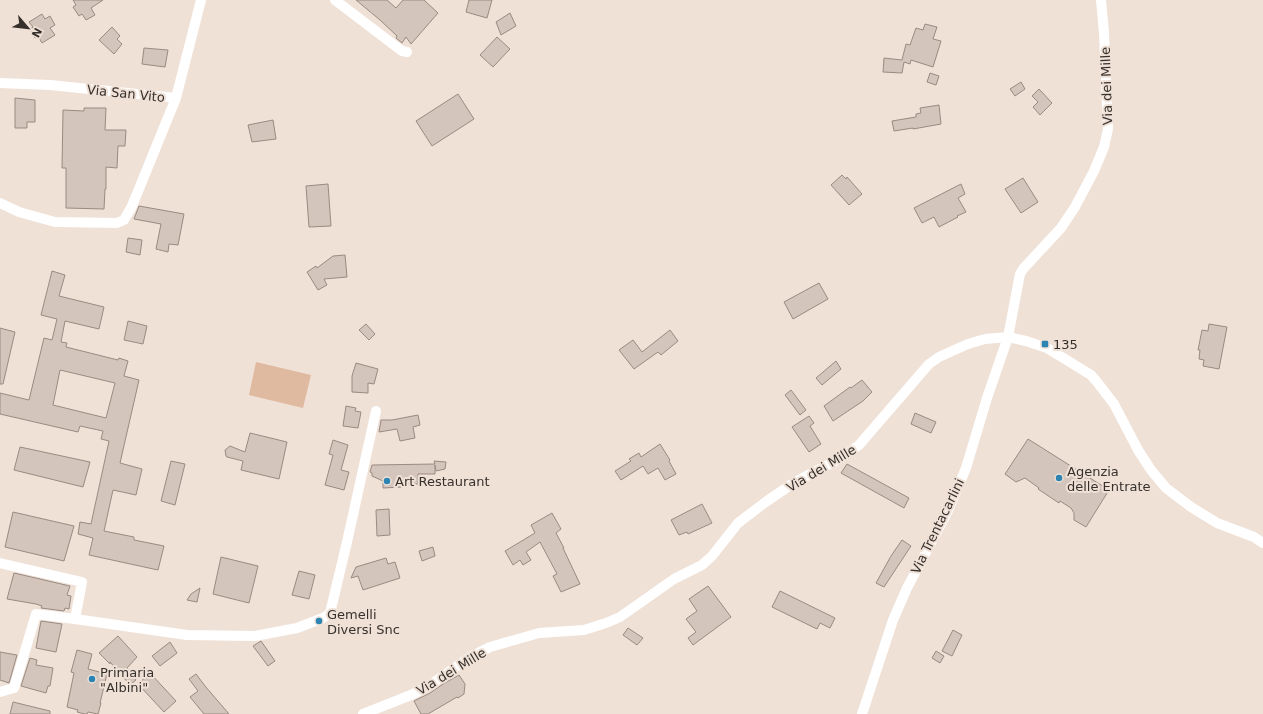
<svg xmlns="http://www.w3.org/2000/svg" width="1263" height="714" font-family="'DejaVu Sans',sans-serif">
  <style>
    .green { fill: #dfb9a0 }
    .building { fill: #d3c5bb; stroke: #998b81; fill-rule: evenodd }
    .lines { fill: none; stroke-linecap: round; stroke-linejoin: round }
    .street { stroke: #fff; stroke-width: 10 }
    .poi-dot { fill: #2b84b2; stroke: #f0e1d7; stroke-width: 1.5 }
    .labels { text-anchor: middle; stroke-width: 4; stroke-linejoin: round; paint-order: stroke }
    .street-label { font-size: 13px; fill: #36302c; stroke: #f0e1d7 }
    .poi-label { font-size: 13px; fill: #36302c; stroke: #f0e1d7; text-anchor: start }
  </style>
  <rect width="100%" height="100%" fill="#f0e1d7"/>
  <path class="green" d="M 256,362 L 311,375 L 303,408 L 249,395 Z"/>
  <path class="building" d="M 73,0 L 103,0 L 91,8 L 95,15 L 86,20 L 82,14 L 79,16 L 73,7 L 76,5 Z
    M 356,0 L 387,0 L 396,8 L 403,0 L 424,0 L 438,13 L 411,44 L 406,37 L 402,43 L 396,38 L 397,36 L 380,20 Z
    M 469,0 L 492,0 L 487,18 L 466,12 Z
    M 510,13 L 516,26 L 501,35 L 496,22 Z
    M 42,14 L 45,19 L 50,16 L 55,25 L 50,28 L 55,35 L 42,43 L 38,36 L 35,38 L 30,29 L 33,27 L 29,22 Z
    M 925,24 L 937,27 L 933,39 L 941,41 L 933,67 L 911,60 L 910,64 L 904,62 L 902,73 L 883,72 L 884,58 L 902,60 L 906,44 L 910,45 L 916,28 L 923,30 Z
    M 112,27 L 120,36 L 117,39 L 122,44 L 114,54 L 99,40 Z
    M 497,37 L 510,49 L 493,67 L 480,55 Z
    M 144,48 L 168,50 L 165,67 L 142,64 Z
    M 930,73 L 939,76 L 936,85 L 927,82 Z
    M 1021,82 L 1025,89 L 1015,96 L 1010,89 Z
    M 1039,89 L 1052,103 L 1040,115 L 1033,107 L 1038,102 L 1032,96 Z
    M 458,94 L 474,119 L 432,146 L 416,121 Z
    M 15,98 L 35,100 L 35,122 L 27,122 L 27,128 L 15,128 Z
    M 939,105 L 941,124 L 913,129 L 913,128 L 894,131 L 892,121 L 916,117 L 916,114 L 921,113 L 920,108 Z
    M 84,108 L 106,108 L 105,130 L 126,130 L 125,146 L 118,146 L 117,168 L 106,167 L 106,189 L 105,189 L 104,209 L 66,208 L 66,168 L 62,168 L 63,110 L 84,111 Z
    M 273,120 L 276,139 L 252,142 L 248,125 Z
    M 842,175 L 846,179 L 847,177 L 862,194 L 849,205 L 831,185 Z
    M 1023,178 L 1038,202 L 1021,213 L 1005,189 Z
    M 328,184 L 331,226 L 309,227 L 306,186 Z
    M 961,184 L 965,194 L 958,198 L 966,212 L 957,216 L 958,217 L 939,227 L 934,217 L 922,223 L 914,208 Z
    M 139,206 L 184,214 L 178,245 L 169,244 L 168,252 L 156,249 L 161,224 L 134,219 Z
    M 128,238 L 142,240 L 140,255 L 126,252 Z
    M 345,255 L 347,277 L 324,279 L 327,285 L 318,290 L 307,272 L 316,266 L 317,268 L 333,256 Z
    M 52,271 L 65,275 L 59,296 L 104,307 L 99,329 L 65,321 L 61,342 L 67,343 L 66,347 L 118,360 L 119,358 L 128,361 L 124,376 L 139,380 L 120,463 L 142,469 L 136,495 L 113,490 L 104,531 L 134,537 L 134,540 L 164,546 L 158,570 L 89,555 L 93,538 L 78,534 L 80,522 L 91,524 L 109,441 L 101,439 L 103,431 L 80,426 L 78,432 L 0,414 L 0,393 L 29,400 L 44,338 L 52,340 L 57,319 L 41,315 ZM 60,370 L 115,383 L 106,418 L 53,405 Z
    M 819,283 L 828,299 L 793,319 L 784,302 Z
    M 128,321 L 147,326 L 143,344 L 124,340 Z
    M 366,324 L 375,334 L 369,340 L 359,330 Z
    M 1209,324 L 1227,327 L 1219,369 L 1203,366 L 1204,360 L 1199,359 L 1200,350 L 1198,350 L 1202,330 L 1208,331 Z
    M 0,328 L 15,332 L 3,384 L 0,384 Z
    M 670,330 L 678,341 L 661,355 L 658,352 L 634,369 L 619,350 L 633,340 L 642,352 Z
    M 836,361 L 841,369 L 822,385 L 816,378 Z
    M 356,363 L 378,369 L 374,384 L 368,383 L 368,393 L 352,392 L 352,376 Z
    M 862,380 L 872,392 L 863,401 L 833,421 L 824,406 L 850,387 L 851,388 Z
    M 791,390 L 806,410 L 800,415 L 785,395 Z
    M 346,406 L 356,408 L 355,411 L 361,412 L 358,428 L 343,426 Z
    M 915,413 L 936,422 L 931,433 L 911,424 Z
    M 418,415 L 420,425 L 413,427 L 415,438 L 400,441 L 397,429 L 379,432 L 381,420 L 392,420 Z
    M 809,416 L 814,423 L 810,426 L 821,444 L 809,452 L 792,427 Z
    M 250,433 L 287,442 L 279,479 L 241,470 L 243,461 L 227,457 L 226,456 L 225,450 L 230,446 L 245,452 Z
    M 1028,439 L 1109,490 L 1086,527 L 1074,520 L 1074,513 L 1071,508 L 1060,501 L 1059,503 L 1038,489 L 1039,488 L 1025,478 L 1016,482 L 1005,474 Z
    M 333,440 L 348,445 L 341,470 L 349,472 L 344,490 L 325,485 L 333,455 L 329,454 Z
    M 660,444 L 670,460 L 669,461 L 676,474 L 665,480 L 658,468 L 648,474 L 643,466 L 621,480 L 615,471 L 631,461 L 629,459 L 639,453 L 641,457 Z
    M 20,447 L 90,462 L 83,487 L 14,470 Z
    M 171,461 L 185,464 L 175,505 L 161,501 Z
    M 434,461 L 446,462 L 445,469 L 436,471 L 435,465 L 435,474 L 418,474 L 418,484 L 402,484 L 402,487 L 383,488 L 383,481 L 372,476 L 372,473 L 370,472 L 372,465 L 435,464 Z
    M 847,464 L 909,498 L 904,508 L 841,473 Z
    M 702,504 L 712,523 L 688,534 L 687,532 L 679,535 L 671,520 Z
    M 389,509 L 390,535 L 377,536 L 376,510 Z
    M 13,512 L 74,526 L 64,561 L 5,547 Z
    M 552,513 L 561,529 L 556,533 L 564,548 L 563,548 L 580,584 L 561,592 L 553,576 L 557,574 L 540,542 L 526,552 L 531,560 L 523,565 L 520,560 L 513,565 L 505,551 L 535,533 L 531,525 Z
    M 902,540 L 911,546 L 884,587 L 876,583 L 891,556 Z
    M 433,547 L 435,556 L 422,561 L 419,551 Z
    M 221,557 L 258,566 L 249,603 L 213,594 Z
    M 386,558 L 388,564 L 395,562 L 400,578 L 363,590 L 358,576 L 351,578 L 356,567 Z
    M 299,571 L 315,575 L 309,599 L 292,595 Z
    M 14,573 L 70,586 L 67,595 L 71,596 L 69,609 L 65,608 L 64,611 L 41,608 L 42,606 L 36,604 L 7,599 Z
    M 708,586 L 731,617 L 693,645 L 688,638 L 696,632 L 686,619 L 697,611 L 689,599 Z
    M 200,588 L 197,602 L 187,600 L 191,594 Z
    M 780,591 L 835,618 L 830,628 L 820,623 L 817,629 L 772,607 Z
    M 41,621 L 62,624 L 56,652 L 36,648 Z
    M 628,628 L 643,638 L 637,645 L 623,635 Z
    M 953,630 L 962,635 L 952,656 L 942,651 Z
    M 118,636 L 137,657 L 127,668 L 136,680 L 130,685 L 110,662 L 110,664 L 99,653 Z
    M 261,641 L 275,661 L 268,666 L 253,646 Z
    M 170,642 L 177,653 L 160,666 L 152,656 Z
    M 77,650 L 92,654 L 88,669 L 107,674 L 100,703 L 101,703 L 98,714 L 88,712 L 87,714 L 85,714 L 77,712 L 78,710 L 67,707 L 74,673 L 71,672 Z
    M 936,651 L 944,656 L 940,663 L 932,658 Z
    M 0,652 L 17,655 L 9,683 L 0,680 Z
    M 30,658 L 37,660 L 36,665 L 53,668 L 50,686 L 48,686 L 46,693 L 21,686 Z
    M 150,673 L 176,701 L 164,712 L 138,684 Z
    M 196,674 L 205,686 L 229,714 L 204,714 L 190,697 L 198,691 L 189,679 Z
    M 459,675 L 465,684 L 464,694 L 458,698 L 457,697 L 428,714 L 421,714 L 414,701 L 430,693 L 443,684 Z
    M 13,702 L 50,711 L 50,714 L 10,714 Z"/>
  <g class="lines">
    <path class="street" d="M 335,0 L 402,51 L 407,52
      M 0,83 L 50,85 L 176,98 L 201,0
      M 0,203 L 19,212 L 55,222 L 117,223 L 124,220 L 132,206 L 176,98
      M 0,563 L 82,582 L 75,619 L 187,635 L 255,636 L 297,628 L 323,618 L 330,613 L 347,542 L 376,411
      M 0,692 L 14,688 L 36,614 L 75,619
      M 363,714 L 411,695 L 427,687 L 470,657 L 490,647 L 539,633 L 584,630 L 606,623 L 620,617 L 674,579 L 702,565 L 712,556 L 738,523 L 767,501 L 795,482 L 841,458 L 859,445 L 929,364 L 939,357 L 950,352 L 968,344 L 985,339 L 1008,337 L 1026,341 L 1047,348 L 1091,375 L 1097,382 L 1114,404 L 1138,450 L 1151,470 L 1166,488 L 1191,507 L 1217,523 L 1254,537 L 1263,543
      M 862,714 L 893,620 L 907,588 L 947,513 L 966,468 L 987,398 L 1008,337 L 1020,274 L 1023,269 L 1061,228 L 1075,207 L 1094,171 L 1104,147 L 1108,129 L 1104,33 L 1101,0"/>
  </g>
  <g class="poi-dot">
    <rect x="1041" y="340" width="8" height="8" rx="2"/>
    <circle cx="1059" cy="478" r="4"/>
    <circle cx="387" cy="481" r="4"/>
    <circle cx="319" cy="621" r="4"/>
    <circle cx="92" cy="679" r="4"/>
  </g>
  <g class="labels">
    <g class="street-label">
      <text transform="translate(1106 86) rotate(-92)" y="5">Via dei Mille</text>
      <text transform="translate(126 93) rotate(6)" y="5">Via San Vito</text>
      <text transform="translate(821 468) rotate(-31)" y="5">Via dei Mille</text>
      <text transform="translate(937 526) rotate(-64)" y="5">Via Trentacarlini</text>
      <text transform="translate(451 671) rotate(-31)" y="5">Via dei Mille</text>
    </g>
    <g class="poi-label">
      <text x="1053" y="349">135</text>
      <text x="1067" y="476">Agenzia<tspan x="1067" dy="15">delle Entrate</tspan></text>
      <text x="395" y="486">Art Restaurant</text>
      <text x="327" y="619">Gemelli<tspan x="327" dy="15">Diversi Snc</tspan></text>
      <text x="100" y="677">Primaria<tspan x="100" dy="15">"Albini"</tspan></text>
    </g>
  </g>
  <g transform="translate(28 28) rotate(118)" stroke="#f0e1d7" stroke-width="3" paint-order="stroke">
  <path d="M0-3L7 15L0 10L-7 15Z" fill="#36302c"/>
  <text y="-6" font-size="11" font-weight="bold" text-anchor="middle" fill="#36302c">N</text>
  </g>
</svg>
